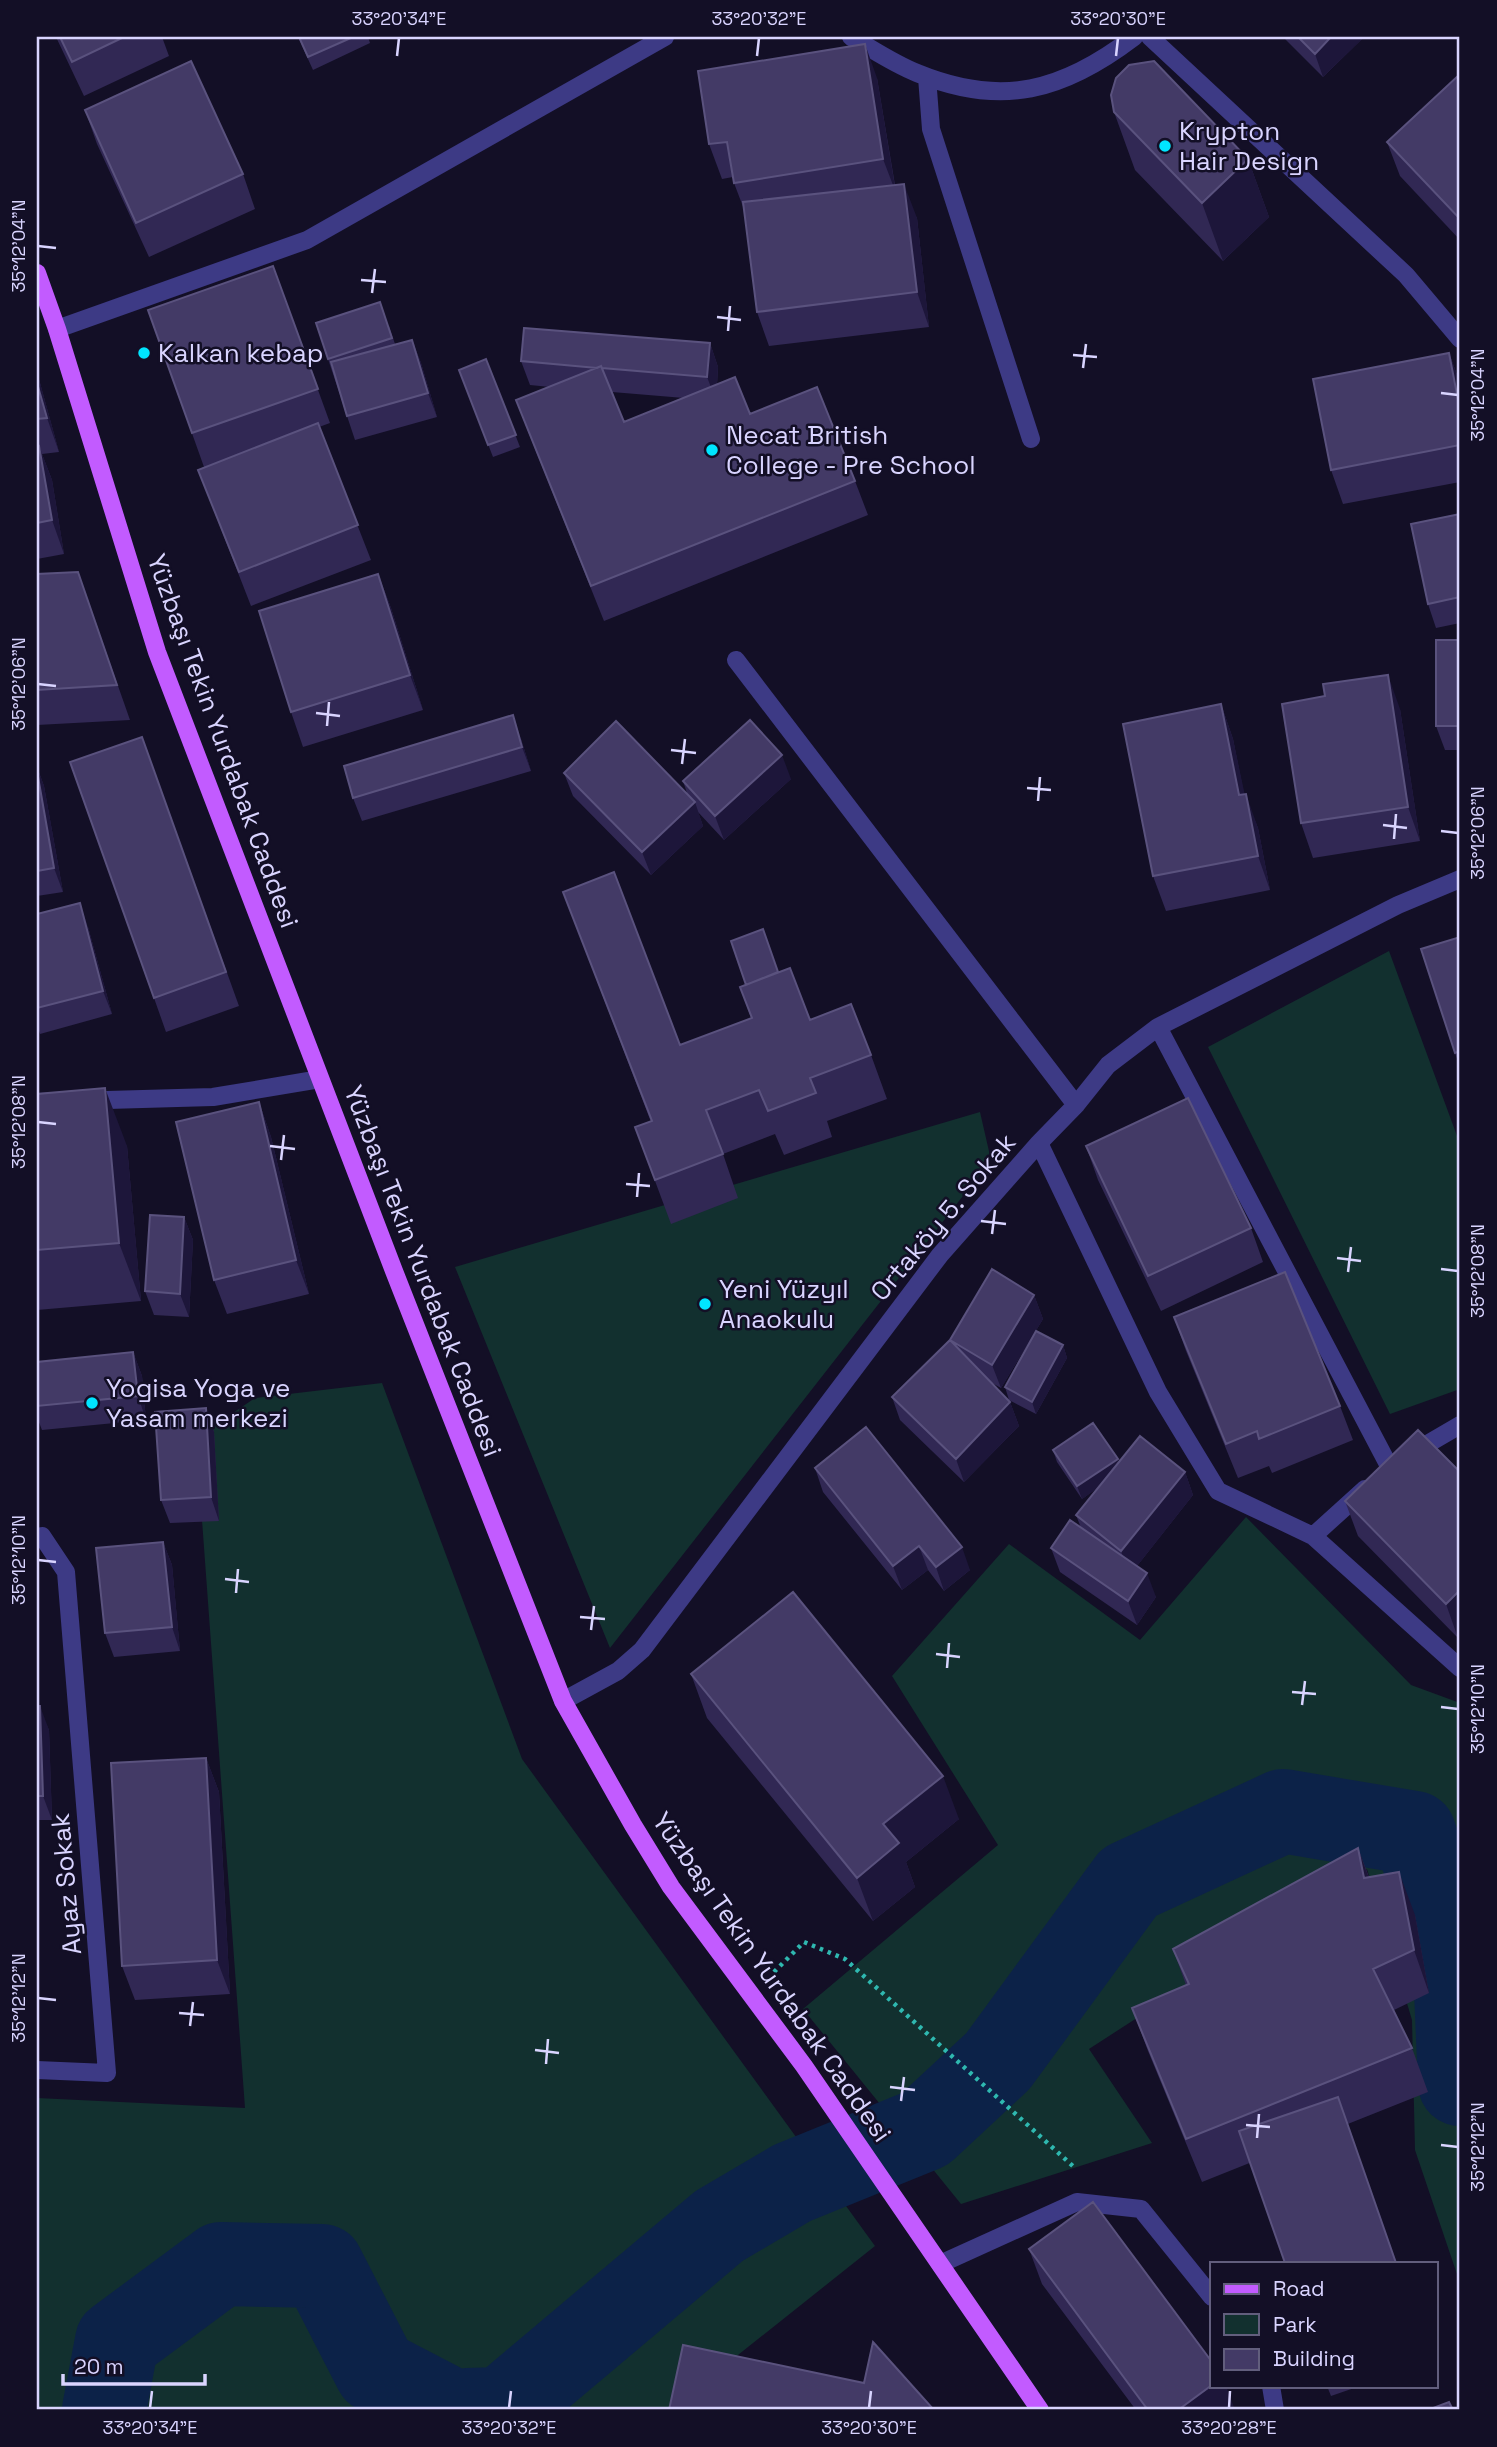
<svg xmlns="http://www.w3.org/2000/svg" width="1497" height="2447" font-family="'Space Grotesk',sans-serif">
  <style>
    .green { fill: #12302f }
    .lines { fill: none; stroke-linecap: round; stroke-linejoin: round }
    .river { stroke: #0c2248; stroke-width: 84 }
    .path { stroke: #2fb8b0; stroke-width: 4.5; stroke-dasharray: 3.5 5; stroke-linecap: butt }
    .minor { stroke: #3d3a85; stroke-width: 18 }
    .major { stroke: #c25bff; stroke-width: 18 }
    .wall { fill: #312854; fill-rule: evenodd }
    .shaded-wall { fill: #1d163a }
    .building { fill: #433a66; stroke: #5a527e; stroke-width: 2 }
    .ticks { fill: none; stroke: #d9d4ff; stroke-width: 2.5 }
    .poi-dot { fill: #00e5ff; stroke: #130f26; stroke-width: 2.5 }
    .labels { text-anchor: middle; stroke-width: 5; stroke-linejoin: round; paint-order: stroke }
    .poi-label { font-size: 26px; fill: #d9d4ff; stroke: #130f26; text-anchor: start }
    .street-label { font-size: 26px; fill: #d9d4ff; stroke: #130f26 }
    .neatline { fill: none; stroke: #d9d4ff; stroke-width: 2.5 }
    .ticks-label { font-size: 18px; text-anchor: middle; fill: #d9d4ff }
  </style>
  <rect width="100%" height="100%" fill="#130f26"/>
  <path class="green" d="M 1389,951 L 1460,1144 L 1460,1389 L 1390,1414 L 1208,1047 Z
    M 980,1112 L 991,1160 L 610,1648 L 455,1267 Z
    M 382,1383 L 522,1759 L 875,2246 L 669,2410 L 37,2410 L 37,2098 L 245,2108 L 196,1438 L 255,1398 Z
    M 1246,1517 L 1411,1685 L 1460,1703 L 1460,2283 L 1415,2150 L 1412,2020 L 1367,1869 L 1089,2049 L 1152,2143 L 961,2204 L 803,2009 L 998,1845 L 892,1676 L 1009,1544 L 1140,1640 Z"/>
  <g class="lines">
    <path class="river" d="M 104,2410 L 117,2341 L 221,2264 L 322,2266 L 376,2371 L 451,2410
      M 467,2410 L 502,2409 L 719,2226 L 792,2183 L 925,2129 L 998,2061 L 1129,1882 L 1283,1811 L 1414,1833 L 1454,1945 L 1460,2084"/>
    <path class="path" d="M 774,1972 L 804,1942 L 845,1959 L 1075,2168"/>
    <path class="minor" d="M 851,37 C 872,49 894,64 917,73 C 1002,108 1063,91 1134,37
      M 1150,37 L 1406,275 L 1460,339
      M 927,77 L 931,129 L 1031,439
      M 57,329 L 307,240 L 665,37
      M 736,660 L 1076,1105
      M 1158,1027 L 1389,1466
      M 37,1102 L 213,1097 L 320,1079
      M 1039,1143 L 1158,1392 L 1218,1491 L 1313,1536 L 1460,1668
      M 1412,1453 L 1460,1425
      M 1313,1536 L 1365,1489
      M 37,1537 L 42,1536 L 66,1572 L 107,2073 L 37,2070
      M 563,1701 L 618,1671 L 642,1650 L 940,1255 L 1039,1143 L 1076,1105 L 1108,1065 L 1158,1027 L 1398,905 L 1460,879
      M 940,2264 L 1077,2202 L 1141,2209 L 1212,2297
      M 1271,2386 L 1275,2410"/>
    <path class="major" d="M 37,273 L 57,329 L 157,652 L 394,1271 L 563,1701 L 633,1825 L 671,1887 L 804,2066 L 1040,2410"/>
  </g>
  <path class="wall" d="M 56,37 L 162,37 L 169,56 L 84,96 Z
    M 298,37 L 368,37 L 370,43 L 313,70 Z
    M 1283,37 L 1364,37 L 1323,77 Z
    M 1460,74 L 1460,240 L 1400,176 L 1387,142 Z
    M 877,78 L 895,185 L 917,218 L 929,327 L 769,346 L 757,312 L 745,212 L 734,183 L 733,177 L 722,179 L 709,144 Z
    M 85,110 L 243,174 L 255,209 L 149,257 L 97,144 Z
    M 1114,112 L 1248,159 L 1269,217 L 1223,261 L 1135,170 Z
    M 273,266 L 330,423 L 319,427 L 371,560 L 251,606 L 198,470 L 204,467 L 148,310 Z
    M 389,326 L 395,344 L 412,340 L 421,363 L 437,417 L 355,440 L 328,359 Z
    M 710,343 L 718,367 L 717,385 L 750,414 L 855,481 L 868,515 L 604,621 L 529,434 L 516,400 L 550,387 L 530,385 L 521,361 ZM 612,392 L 684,398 L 624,422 Z
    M 1449,353 L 1460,383 L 1460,482 L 1343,504 L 1331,470 Z
    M 486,359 L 520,447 L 493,457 L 459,370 Z
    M 37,372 L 59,452 L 42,454 L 52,480 L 64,554 L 37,559 Z
    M 1460,514 L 1460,623 L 1436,628 L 1428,604 Z
    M 78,572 L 130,720 L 37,725 L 37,574 Z
    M 378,574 L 391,608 L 423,710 L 303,747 L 291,712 Z
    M 1460,640 L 1460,750 L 1445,750 L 1436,726 Z
    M 1221,704 L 1233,739 L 1244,794 L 1258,828 L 1270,890 L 1166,911 L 1153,876 Z
    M 1400,709 L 1420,841 L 1313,858 L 1301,823 Z
    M 142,737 L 239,1006 L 166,1032 L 154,998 Z
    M 521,739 L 531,771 L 362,821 L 353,798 Z
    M 37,767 L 44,786 L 63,892 L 37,896 Z
    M 564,773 L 688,796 L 683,781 L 791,779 L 724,840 L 698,812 L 703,826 L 651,875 L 573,796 Z
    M 563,892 L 680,1045 L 751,1018 L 740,987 L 778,972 L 810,1020 L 871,1055 L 887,1099 L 827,1121 L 832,1137 L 784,1155 L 775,1134 L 723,1154 L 738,1198 L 671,1224 L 635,1127 L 651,1122 Z
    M 37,914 L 88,927 L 112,1014 L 40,1034 L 37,1025 Z
    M 1460,937 L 1460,1067 L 1455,1053 Z
    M 37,1094 L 127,1146 L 141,1301 L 37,1310 Z
    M 259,1102 L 271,1137 L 309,1294 L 227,1314 L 214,1280 Z
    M 1086,1146 L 1251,1228 L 1263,1262 L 1161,1311 L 1098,1180 Z
    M 184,1217 L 193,1240 L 189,1317 L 154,1315 L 145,1291 Z
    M 1034,1295 L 1043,1319 L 1001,1388 L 992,1383 L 1010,1402 L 1019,1426 L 964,1482 L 900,1420 L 892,1397 L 950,1340 Z
    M 1174,1317 L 1340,1406 L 1353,1440 L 1272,1473 L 1269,1466 L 1238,1478 L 1186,1351 Z
    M 1063,1345 L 1067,1358 L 1036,1414 L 1009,1400 L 1005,1387 Z
    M 133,1352 L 142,1376 L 146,1420 L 42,1430 L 37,1417 L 37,1362 Z
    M 206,1408 L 214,1432 L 219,1521 L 170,1523 L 161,1500 Z
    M 1053,1450 L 1119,1463 L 1185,1472 L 1193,1495 L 1137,1566 L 1156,1597 L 1137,1625 L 1060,1572 L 1051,1548 L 1081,1528 L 1076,1515 L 1100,1486 L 1082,1499 L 1057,1462 Z
    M 815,1468 L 970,1570 L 944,1591 L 928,1570 L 902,1590 L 823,1492 Z
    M 1460,1472 L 1460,1636 L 1458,1638 L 1358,1536 L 1345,1501 Z
    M 163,1542 L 172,1565 L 180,1651 L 114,1657 L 105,1633 Z
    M 691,1674 L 959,1819 L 906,1862 L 915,1887 L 873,1921 L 707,1718 Z
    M 37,1706 L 49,1730 L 52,1820 L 37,1820 Z
    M 206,1758 L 219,1792 L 230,1994 L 135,2000 L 122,1966 Z
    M 1358,1848 L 1369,1877 L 1415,1915 L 1429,1993 L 1394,2010 L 1412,2048 L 1428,2092 L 1202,2182 L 1148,2051 L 1132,2008 L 1186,1985 L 1173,1949 Z
    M 1029,2249 L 1235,2410 L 1136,2410 L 1042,2284 Z
    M 1327,2386 L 1360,2386 L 1331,2396 Z"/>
  <path class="shaded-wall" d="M 1331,37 L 1364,37 L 1323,77 L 1315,54 Z
    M 865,44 L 877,78 L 896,193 L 883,159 Z
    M 1248,159 L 1269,217 L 1223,261 L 1202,203 Z
    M 904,184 L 917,218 L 929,327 L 917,292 Z
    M 412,340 L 421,363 L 437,417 L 428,393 Z
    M 710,343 L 718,367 L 716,400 L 707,377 Z
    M 1449,353 L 1460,383 L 1460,410 Z
    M 37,372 L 59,452 L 47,418 L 37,383 Z
    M 39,446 L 52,480 L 64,554 L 52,520 Z
    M 378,574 L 391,608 L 423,710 L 410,675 Z
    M 1388,675 L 1400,709 L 1420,841 L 1408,807 Z
    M 1221,704 L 1233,739 L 1252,829 L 1239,795 Z
    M 513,715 L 521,739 L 531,771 L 522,747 Z
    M 782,755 L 791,779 L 724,840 L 715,816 Z
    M 37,767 L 44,786 L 63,892 L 54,868 Z
    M 1246,794 L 1258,828 L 1270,890 L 1258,856 Z
    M 695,802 L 703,826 L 651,875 L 642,852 Z
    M 80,903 L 88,927 L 112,1014 L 103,991 Z
    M 105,1088 L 127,1146 L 141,1301 L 119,1243 Z
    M 259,1102 L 271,1137 L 309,1294 L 296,1260 Z
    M 184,1217 L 193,1240 L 189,1317 L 180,1294 Z
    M 1034,1295 L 1043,1319 L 1001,1388 L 992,1365 Z
    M 1063,1345 L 1067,1358 L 1036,1414 L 1032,1402 Z
    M 133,1352 L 142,1376 L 146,1420 L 138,1396 Z
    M 1010,1402 L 1019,1426 L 964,1482 L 956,1459 Z
    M 206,1408 L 214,1432 L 219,1521 L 211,1497 Z
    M 1118,1459 L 1122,1471 L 1082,1499 L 1077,1486 Z
    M 1185,1472 L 1193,1495 L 1130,1575 L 1121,1551 Z
    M 163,1542 L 172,1565 L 180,1651 L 172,1627 Z
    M 919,1546 L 928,1570 L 902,1590 L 893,1566 Z
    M 962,1547 L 970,1570 L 944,1591 L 936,1567 Z
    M 1147,1573 L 1156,1597 L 1137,1625 L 1128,1601 Z
    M 1460,1590 L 1460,1636 L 1458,1638 L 1446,1604 Z
    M 40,1706 L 49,1730 L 52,1820 L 43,1796 Z
    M 206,1758 L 219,1792 L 230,1994 L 217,1960 Z
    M 943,1776 L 959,1819 L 906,1862 L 915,1887 L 873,1921 L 857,1878 L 883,1824 Z
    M 1358,1848 L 1374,1892 L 1364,1878 Z
    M 1399,1872 L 1415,1915 L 1429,1993 L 1414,1950 Z
    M 37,1986 L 38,2019 L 37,2015 Z
    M 1212,2386 L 1226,2386 L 1235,2410 L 1178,2410 Z"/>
  <path class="building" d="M 60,37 L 124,37 L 72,62 Z
    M 299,37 L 353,37 L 308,57 Z
    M 1298,37 L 1331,37 L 1315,54 Z
    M 865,44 L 883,159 L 734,183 L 727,142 L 709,144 L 698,71 Z
    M 191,61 L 243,174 L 136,223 L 85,110 Z
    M 1154,61 L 1248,159 L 1202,203 L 1114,112 L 1111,95 L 1116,78 L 1129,65 Z
    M 1460,74 L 1460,219 L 1387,142 Z
    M 904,184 L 917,292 L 757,312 L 743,202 Z
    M 273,266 L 318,389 L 192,433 L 148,310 Z
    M 380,302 L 392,338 L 328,359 L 316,323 Z
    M 524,328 L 710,343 L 707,377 L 602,368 L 601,366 L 597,368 L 521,361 Z
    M 412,340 L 428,393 L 347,416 L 331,362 Z
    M 1449,353 L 1460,410 L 1460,445 L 1331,470 L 1313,379 Z
    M 486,359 L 516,435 L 488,445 L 459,370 Z
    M 601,366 L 624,422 L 735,377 L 750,414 L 817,387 L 855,481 L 591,586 L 516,400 Z
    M 37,383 L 47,418 L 37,419 Z
    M 318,423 L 358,525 L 239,572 L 198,470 Z
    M 39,446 L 52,520 L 37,523 L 37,447 Z
    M 1460,514 L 1460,597 L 1428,604 L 1411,524 Z
    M 78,572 L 117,685 L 37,690 L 37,574 Z
    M 378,574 L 410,675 L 291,712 L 259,611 Z
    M 1436,640 L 1460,640 L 1460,726 L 1436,726 Z
    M 1388,675 L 1408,807 L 1301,823 L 1282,704 L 1325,696 L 1323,684 Z
    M 1221,704 L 1239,795 L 1246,794 L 1258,856 L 1153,876 L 1123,724 Z
    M 513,715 L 522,747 L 353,798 L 344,766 Z
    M 750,720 L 782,755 L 715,816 L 683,781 Z
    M 616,721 L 695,802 L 642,852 L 564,773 Z
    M 142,737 L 226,972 L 154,998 L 70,762 Z
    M 37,771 L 54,868 L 37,871 Z
    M 614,872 L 680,1045 L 752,1018 L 740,987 L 790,968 L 810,1020 L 851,1004 L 871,1055 L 810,1078 L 816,1093 L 768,1111 L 759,1090 L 706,1110 L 723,1154 L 655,1180 L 635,1127 L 652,1121 L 563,892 Z
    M 80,903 L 103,991 L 37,1008 L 37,914 Z
    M 763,929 L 778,972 L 746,985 L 731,941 Z
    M 1460,937 L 1460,1051 L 1455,1053 L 1421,949 Z
    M 105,1088 L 119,1243 L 37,1250 L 37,1094 Z
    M 1188,1098 L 1251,1228 L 1148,1276 L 1086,1146 Z
    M 259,1102 L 296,1260 L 214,1280 L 176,1122 Z
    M 150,1215 L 184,1217 L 180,1294 L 145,1291 Z
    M 992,1269 L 1034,1295 L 992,1365 L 950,1340 Z
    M 1285,1272 L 1340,1406 L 1259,1439 L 1257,1431 L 1226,1444 L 1174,1317 Z
    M 1036,1331 L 1063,1345 L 1032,1402 L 1005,1387 Z
    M 950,1340 L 1010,1402 L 956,1459 L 892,1397 Z
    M 133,1352 L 138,1396 L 37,1406 L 37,1362 Z
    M 206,1408 L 211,1497 L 161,1500 L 155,1412 Z
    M 1093,1423 L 1118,1459 L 1077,1486 L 1053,1450 Z
    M 866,1427 L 962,1547 L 936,1567 L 919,1546 L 893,1566 L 815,1468 Z
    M 1418,1430 L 1460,1472 L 1460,1590 L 1446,1604 L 1345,1501 Z
    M 1140,1436 L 1185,1472 L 1121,1551 L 1076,1515 Z
    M 1070,1520 L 1147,1573 L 1128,1601 L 1051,1548 Z
    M 163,1542 L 172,1627 L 105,1633 L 96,1548 Z
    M 793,1592 L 943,1776 L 883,1824 L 899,1843 L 857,1878 L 691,1674 Z
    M 37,1706 L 40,1706 L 43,1796 L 37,1796 Z
    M 206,1758 L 217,1960 L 122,1966 L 111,1763 Z
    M 1358,1848 L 1364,1878 L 1399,1872 L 1414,1950 L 1373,1969 L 1412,2048 L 1186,2139 L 1132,2008 L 1189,1984 L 1173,1949 Z
    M 1338,2097 L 1396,2263 L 1285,2263 L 1239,2131 Z
    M 1093,2202 L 1212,2362 L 1212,2385 L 1178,2410 L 1148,2410 L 1029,2249 Z
    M 873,2342 L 934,2410 L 669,2410 L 683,2345 L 864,2383 Z
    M 1449,2402 L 1453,2410 L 1428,2410 Z"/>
  <path class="ticks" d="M 397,56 L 399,38M 757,56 L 759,38M 1116,56 L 1118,38M 38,246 L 56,248M 361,280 L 386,282M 372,293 L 375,269M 717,317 L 741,320M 728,331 L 730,306M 1073,355 L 1097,357M 1083,368 L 1086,344M 1441,393 L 1458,395M 38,684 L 56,686M 316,713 L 340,716M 327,726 L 329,702M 671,750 L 696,753M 682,764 L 685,739M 1027,788 L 1051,790M 1038,801 L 1040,777M 1383,825 L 1407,828M 1441,831 L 1458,833M 1394,839 L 1396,814M 38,1122 L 56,1124M 270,1146 L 295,1149M 281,1160 L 284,1135M 626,1184 L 650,1186M 637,1197 L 639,1173M 981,1221 L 1006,1224M 992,1234 L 995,1210M 1337,1258 L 1361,1261M 1441,1269 L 1458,1271M 1348,1272 L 1351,1247M 38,1560 L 56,1562M 225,1579 L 249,1582M 236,1593 L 238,1569M 580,1617 L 605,1619M 591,1630 L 594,1606M 936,1654 L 960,1657M 947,1668 L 949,1643M 1292,1692 L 1316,1694M 1302,1705 L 1305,1681M 1441,1707 L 1458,1709M 38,1998 L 56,2000M 179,2013 L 204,2015M 190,2026 L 193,2002M 535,2050 L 559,2053M 546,2064 L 548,2039M 890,2087 L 915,2090M 901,2101 L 904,2077M 1246,2125 L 1270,2127M 1257,2138 L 1259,2114M 1441,2145 L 1458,2147M 150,2408 L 152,2391M 509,2408 L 511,2391M 869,2408 L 871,2391M 1229,2408 L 1230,2391"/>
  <g class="poi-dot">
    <circle cx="1165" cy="146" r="7"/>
    <circle cx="144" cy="353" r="7"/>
    <circle cx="712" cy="450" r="7"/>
    <circle cx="705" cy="1304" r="7"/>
    <circle cx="92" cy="1403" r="7"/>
  </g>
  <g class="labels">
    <g class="poi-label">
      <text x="1179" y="140">Krypton<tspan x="1179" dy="30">Hair Design</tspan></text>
      <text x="158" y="362">Kalkan kebap</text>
      <text x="726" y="444">Necat British<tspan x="726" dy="30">College - Pre School</tspan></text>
      <text x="719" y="1298">Yeni Yüzyıl<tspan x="719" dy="30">Anaokulu</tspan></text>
      <text x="106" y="1397">Yogisa Yoga ve<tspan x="106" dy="30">Yasam merkezi</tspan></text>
    </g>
    <g class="street-label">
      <text transform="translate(223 741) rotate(70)" y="9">Yüzbaşı Tekin Yurdabak Caddesi</text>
      <text transform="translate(943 1217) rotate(-50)" y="9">Ortaköy 5. Sokak</text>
      <text transform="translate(423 1271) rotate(69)" y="9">Yüzbaşı Tekin Yurdabak Caddesi</text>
      <text transform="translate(66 1884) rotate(-95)" y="9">Ayaz Sokak</text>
      <text transform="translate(772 1977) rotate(55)" y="9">Yüzbaşı Tekin Yurdabak Caddesi</text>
    </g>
  </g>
  <rect width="1497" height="2447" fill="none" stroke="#130f26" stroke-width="77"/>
  <rect x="1210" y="2262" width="228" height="126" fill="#130f26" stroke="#625e7d" stroke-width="2"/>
  <rect x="1224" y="2284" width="35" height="10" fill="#c25bff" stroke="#625e7d" stroke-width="2"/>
  <text x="1273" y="2296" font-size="21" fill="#d9d4ff">Road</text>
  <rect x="1224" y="2314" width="35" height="21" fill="#12302f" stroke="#625e7d" stroke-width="2"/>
  <text x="1273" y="2332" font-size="21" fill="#d9d4ff">Park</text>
  <rect x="1224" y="2349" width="35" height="21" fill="#433a66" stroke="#625e7d" stroke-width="2"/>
  <text x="1273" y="2366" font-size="21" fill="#d9d4ff">Building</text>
  <path d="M63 2374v10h142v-10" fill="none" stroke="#d9d4ff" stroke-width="3.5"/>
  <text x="74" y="2374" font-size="21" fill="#d9d4ff" stroke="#130f26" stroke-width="5" paint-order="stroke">20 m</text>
  <rect x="38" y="38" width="1420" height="2370" class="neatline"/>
  <g class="ticks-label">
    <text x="399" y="25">33°20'34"E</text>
    <text x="759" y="25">33°20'32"E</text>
    <text x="1118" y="25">33°20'30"E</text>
    <text transform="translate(19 246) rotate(-90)" y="6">35°12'04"N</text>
    <text transform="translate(1478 395) rotate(-90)" y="6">35°12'04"N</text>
    <text transform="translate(19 684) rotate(-90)" y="6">35°12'06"N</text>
    <text transform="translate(1478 833) rotate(-90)" y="6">35°12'06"N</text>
    <text transform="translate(19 1122) rotate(-90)" y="6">35°12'08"N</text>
    <text transform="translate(1478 1271) rotate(-90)" y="6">35°12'08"N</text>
    <text transform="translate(19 1560) rotate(-90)" y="6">35°12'10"N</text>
    <text transform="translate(1478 1709) rotate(-90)" y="6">35°12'10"N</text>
    <text transform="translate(19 1998) rotate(-90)" y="6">35°12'12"N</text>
    <text transform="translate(1478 2147) rotate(-90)" y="6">35°12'12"N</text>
    <text x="150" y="2434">33°20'34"E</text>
    <text x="509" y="2434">33°20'32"E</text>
    <text x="869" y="2434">33°20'30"E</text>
    <text x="1229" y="2434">33°20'28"E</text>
  </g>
</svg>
